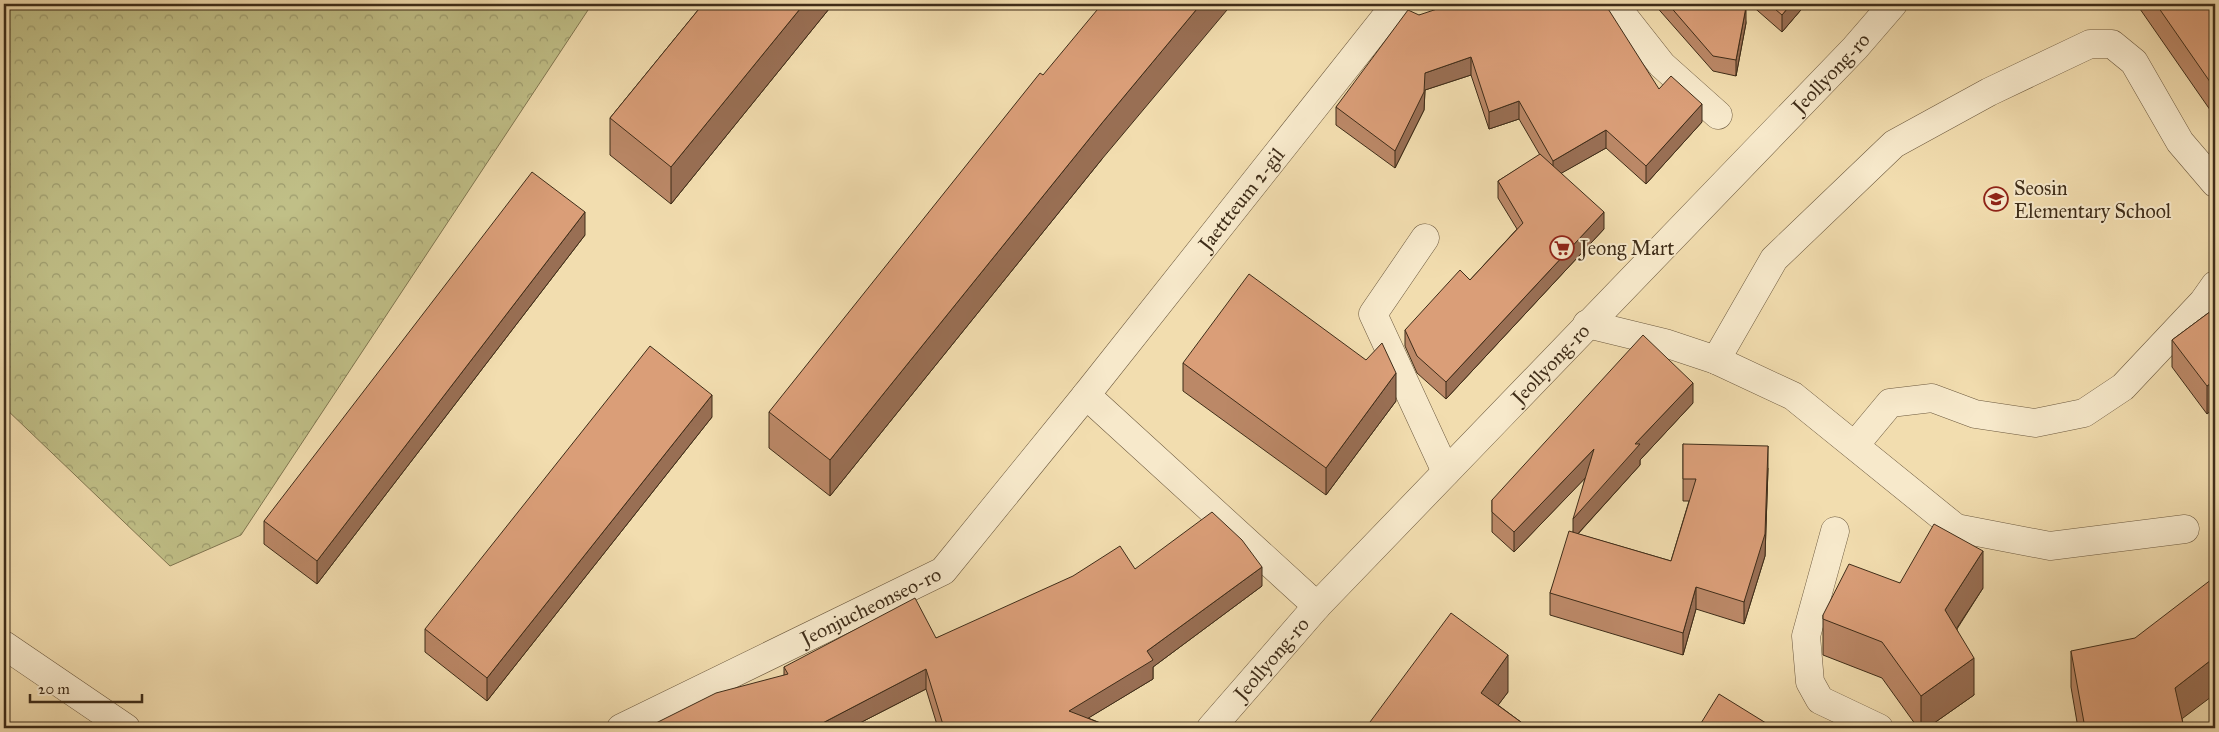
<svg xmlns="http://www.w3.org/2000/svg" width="2219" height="732" font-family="'IM FELL Great Primer',serif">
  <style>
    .forest { fill: url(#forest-crowns); stroke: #807650 }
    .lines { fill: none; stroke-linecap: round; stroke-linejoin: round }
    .pedestrian-casing { stroke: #6c593e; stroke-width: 29 }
    .minor-casing { stroke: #6c593e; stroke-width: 29 }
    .tertiary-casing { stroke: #6c593e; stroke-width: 29 }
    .pedestrian { stroke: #f7e9cb; stroke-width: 28 }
    .minor { stroke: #f7e9cb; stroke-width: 28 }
    .tertiary { stroke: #f7e9cb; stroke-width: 28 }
    .wall { fill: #bb8867; stroke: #3f2d19 }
    .shaded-wall { fill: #996f54; stroke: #3f2d19 }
    .building { fill: #da9e78; stroke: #3f2d19 }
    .labels { text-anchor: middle; stroke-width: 4; stroke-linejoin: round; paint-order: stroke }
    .street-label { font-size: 20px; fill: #3f2d19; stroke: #f7e9cb }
    .poi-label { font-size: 20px; fill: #3f2d19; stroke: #f7e9cb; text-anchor: start }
  </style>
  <defs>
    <pattern id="forest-crowns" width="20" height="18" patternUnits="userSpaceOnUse" patternTransform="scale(1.25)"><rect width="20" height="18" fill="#c0bf87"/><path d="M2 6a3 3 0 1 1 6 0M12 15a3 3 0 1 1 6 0" fill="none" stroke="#9d9c6e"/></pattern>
  </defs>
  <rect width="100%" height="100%" fill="#f2ddaf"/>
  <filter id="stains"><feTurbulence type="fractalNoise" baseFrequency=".004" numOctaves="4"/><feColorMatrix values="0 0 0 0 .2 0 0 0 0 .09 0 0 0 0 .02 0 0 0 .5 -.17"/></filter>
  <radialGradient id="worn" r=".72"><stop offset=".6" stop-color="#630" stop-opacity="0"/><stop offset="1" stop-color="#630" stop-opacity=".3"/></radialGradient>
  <path class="forest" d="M 4,4 L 592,4 L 241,535 L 170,566 L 4,407 Z"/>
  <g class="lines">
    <g class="pedestrian-casing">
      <path id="pedestrian" d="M 1614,4 L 1662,65 L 1718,115
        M 1425,238 L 1373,314 L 1446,472"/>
    </g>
    <g class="minor-casing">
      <g id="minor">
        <path d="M 1587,324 L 1665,343 L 1716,360 L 1793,396 L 1956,528 L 2050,546 L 2185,529"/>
        <path d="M 1716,360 L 1774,259 L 1894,144 L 1989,92 L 2090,44 L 2112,44 L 2134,62 L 2180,142 L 2215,183"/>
        <path d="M 1086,395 L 1317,606"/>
        <path d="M 1855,445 L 1890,403 L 1932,398 L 1975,414 L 2035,423 L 2084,413 L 2123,387 L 2203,302 L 2215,285"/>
        <path d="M 1835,531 L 1806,636 L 1810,682 L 1820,700 L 1879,728"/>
        <path id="s1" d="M 621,728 L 943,571 L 1086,395 L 1396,4"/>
      </g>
    </g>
    <g class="tertiary-casing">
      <g id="tertiary">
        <path d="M 4,645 L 126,728"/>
        <path id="s2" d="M 1211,728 L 1317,606 L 1855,48 L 1893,4"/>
      </g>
    </g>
    <use href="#pedestrian" class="pedestrian"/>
    <use href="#minor" class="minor"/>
    <use href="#tertiary" class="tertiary"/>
  </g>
  <path class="wall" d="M 703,4 L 833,4 L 671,204 L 610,155 L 610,118 Z
    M 1654,4 L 1743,4 L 1746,23 L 1736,76 L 1713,71 Z
    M 1750,4 L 1806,4 L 1782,32 Z
    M 2140,4 L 2215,4 L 2215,117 L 2140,9 Z
    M 1419,15 L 1659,89 L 1702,122 L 1646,184 L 1606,148 L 1561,173 L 1604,229 L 1446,399 L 1417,373 L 1405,346 L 1405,330 L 1470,280 L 1517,229 L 1498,198 L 1498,181 L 1540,155 L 1519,119 L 1489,129 L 1471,75 L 1425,90 L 1424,110 L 1395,168 L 1336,125 L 1336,107 Z
    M 1102,159 L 830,496 L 769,448 L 769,412 Z
    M 585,235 L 317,584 L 264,544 L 264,521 Z
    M 2215,308 L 2215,407 L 2207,414 L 2172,367 L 2172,340 Z
    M 1183,363 L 1396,401 L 1326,495 L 1183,391 Z
    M 1693,403 L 1640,460 L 1640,465 L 1578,534 L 1671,561 L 1689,501 L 1683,501 L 1683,444 L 1768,468 L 1765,556 L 1744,624 L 1696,609 L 1683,655 L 1550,615 L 1550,593 L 1573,532 L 1585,478 L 1514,552 L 1492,532 L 1492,500 Z
    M 712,417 L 487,701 L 425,652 L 425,629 Z
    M 1135,569 L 1262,586 L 1153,667 L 1153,679 L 1088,718 L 1113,728 L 938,728 L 926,689 L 850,728 L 646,728 L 784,676 L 784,667 L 936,638 Z
    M 1900,583 L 1983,588 L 1957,629 L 1974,695 L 1927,728 L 1918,728 L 1882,678 L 1823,655 L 1823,615 Z
    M 2071,651 L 2182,719 L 2184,728 L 2078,728 L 2071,687 Z
    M 1508,692 L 1498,705 L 1529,728 L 1370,728 L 1370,722 Z"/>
  <path class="shaded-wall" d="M 804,4 L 833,4 L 671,204 L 671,167 Z
    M 1201,4 L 1232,4 L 1102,159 L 830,496 L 830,460 L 1102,123 Z
    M 1791,4 L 1806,4 L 1782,32 L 1782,15 Z
    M 1746,7 L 1746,23 L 1736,76 L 1736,60 Z
    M 1471,57 L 1471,75 L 1425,90 L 1424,110 L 1395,168 L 1395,151 L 1425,73 Z
    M 1519,101 L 1519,119 L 1489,129 L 1489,112 Z
    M 1702,104 L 1702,122 L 1646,184 L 1646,166 Z
    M 1606,130 L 1606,148 L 1553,178 L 1553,161 Z
    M 585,212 L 585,235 L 317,584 L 317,561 Z
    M 1604,212 L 1604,229 L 1446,399 L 1446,382 Z
    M 1396,373 L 1396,401 L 1326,495 L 1326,468 Z
    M 2215,380 L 2215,407 L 2207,414 L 2207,386 Z
    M 1693,383 L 1693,403 L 1640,460 L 1640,465 L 1573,539 L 1573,519 L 1635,444 Z
    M 712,395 L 712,417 L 487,701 L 487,678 Z
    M 1768,446 L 1768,468 L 1765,556 L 1744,624 L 1744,602 Z
    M 1594,449 L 1594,469 L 1514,552 L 1514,532 Z
    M 1983,551 L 1983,588 L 1945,646 L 1945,610 Z
    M 1262,567 L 1262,586 L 1153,667 L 1153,679 L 1072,728 L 1069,711 L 1147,651 Z
    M 1696,587 L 1696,609 L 1683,655 L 1683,633 Z
    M 1508,655 L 1508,692 L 1481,728 L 1481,693 Z
    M 2215,657 L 2215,694 L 2175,724 L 2175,688 Z
    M 1974,658 L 1974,695 L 1927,728 L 1921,728 L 1921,696 Z
    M 926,669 L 926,689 L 850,728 L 813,728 Z"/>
  <path class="building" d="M 703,4 L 804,4 L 671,167 L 610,118 Z
    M 1102,4 L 1201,4 L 1102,123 L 830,460 L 769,412 L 1040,73 L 1043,75 Z
    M 1452,4 L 1605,4 L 1659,89 L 1671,76 L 1702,104 L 1646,166 L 1606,130 L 1553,161 L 1519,101 L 1489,112 L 1471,57 L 1425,73 L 1424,92 L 1395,151 L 1336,107 L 1408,10 L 1419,15 Z
    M 1668,4 L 1743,4 L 1746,7 L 1736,60 L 1713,56 Z
    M 1769,4 L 1791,4 L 1782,15 Z
    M 2156,4 L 2215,4 L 2215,89 Z
    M 1540,154 L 1604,212 L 1446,382 L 1417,356 L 1405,330 L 1460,270 L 1470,280 L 1523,223 L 1498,181 Z
    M 532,172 L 585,212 L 317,561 L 264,521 Z
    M 1249,274 L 1366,360 L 1382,343 L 1396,373 L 1326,468 L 1183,363 Z
    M 2215,308 L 2215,380 L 2207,386 L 2172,340 Z
    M 1643,335 L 1693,383 L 1635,444 L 1640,444 L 1573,519 L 1594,449 L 1514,532 L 1492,512 L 1492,500 Z
    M 650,346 L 712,395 L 487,678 L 425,629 Z
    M 1683,444 L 1768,446 L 1765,534 L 1744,602 L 1696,587 L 1683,633 L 1550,593 L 1569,531 L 1671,561 L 1696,479 L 1683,479 Z
    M 1212,512 L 1242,540 L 1262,567 L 1147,651 L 1153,660 L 1069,711 L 1113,728 L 944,728 L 926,669 L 813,728 L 646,728 L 716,693 L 788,674 L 784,667 L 915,598 L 936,638 L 1073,576 L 1120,546 L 1135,569 Z
    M 1934,524 L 1983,551 L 1945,610 L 1974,658 L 1921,696 L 1882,642 L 1823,619 L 1823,615 L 1849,564 L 1900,583 Z
    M 2212,579 L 2215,584 L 2215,657 L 2175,688 L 2184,728 L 2085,728 L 2071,651 L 2135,638 Z
    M 1451,613 L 1508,655 L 1481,693 L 1529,728 L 1379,728 L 1370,722 Z
    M 1719,694 L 1774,728 L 1698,728 Z"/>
  <defs>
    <g id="school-ring" transform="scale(1.25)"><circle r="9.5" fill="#f7e9cb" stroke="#8f2418" stroke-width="1.5"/><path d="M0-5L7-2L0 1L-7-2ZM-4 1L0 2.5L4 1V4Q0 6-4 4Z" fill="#8f2418"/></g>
    <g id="supermarket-ring" transform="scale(1.25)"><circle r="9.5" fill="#f7e9cb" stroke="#8f2418" stroke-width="1.5"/><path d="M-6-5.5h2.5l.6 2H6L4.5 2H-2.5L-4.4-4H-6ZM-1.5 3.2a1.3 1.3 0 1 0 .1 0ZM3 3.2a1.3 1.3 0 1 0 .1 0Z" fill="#8f2418"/></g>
  </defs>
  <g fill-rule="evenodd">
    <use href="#school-ring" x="1996" y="199"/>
    <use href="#supermarket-ring" x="1562" y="248"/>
  </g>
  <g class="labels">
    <g class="street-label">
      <text dy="7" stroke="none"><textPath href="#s2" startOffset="902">Jeollyong-ro</textPath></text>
      <text dy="7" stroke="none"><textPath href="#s1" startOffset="835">Jaettteum 2-gil</textPath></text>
      <text dy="7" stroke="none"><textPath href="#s2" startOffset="498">Jeollyong-ro</textPath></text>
      <text dy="7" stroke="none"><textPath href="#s1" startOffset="278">Jeonjucheonseo-ro</textPath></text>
      <text dy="7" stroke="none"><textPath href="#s2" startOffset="92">Jeollyong-ro</textPath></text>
    </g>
    <g class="poi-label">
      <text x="2014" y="195">Seosin<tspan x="2014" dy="23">Elementary School</tspan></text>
      <text x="1580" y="255">Jeong Mart</text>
    </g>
  </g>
  <rect width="2219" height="732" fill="none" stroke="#f2ddaf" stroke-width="20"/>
  <rect x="5" y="5" width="2209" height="722" fill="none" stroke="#3f2d19" stroke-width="2.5"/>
  <rect x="10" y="10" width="2199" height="712" fill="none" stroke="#3f2d19"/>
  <path d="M30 694v8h112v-8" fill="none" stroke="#3f2d19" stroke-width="2.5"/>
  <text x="38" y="694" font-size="15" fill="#3f2d19" stroke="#f7e9cb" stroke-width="4" paint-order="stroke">20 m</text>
  <rect width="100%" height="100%" filter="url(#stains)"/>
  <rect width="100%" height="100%" fill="url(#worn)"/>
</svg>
